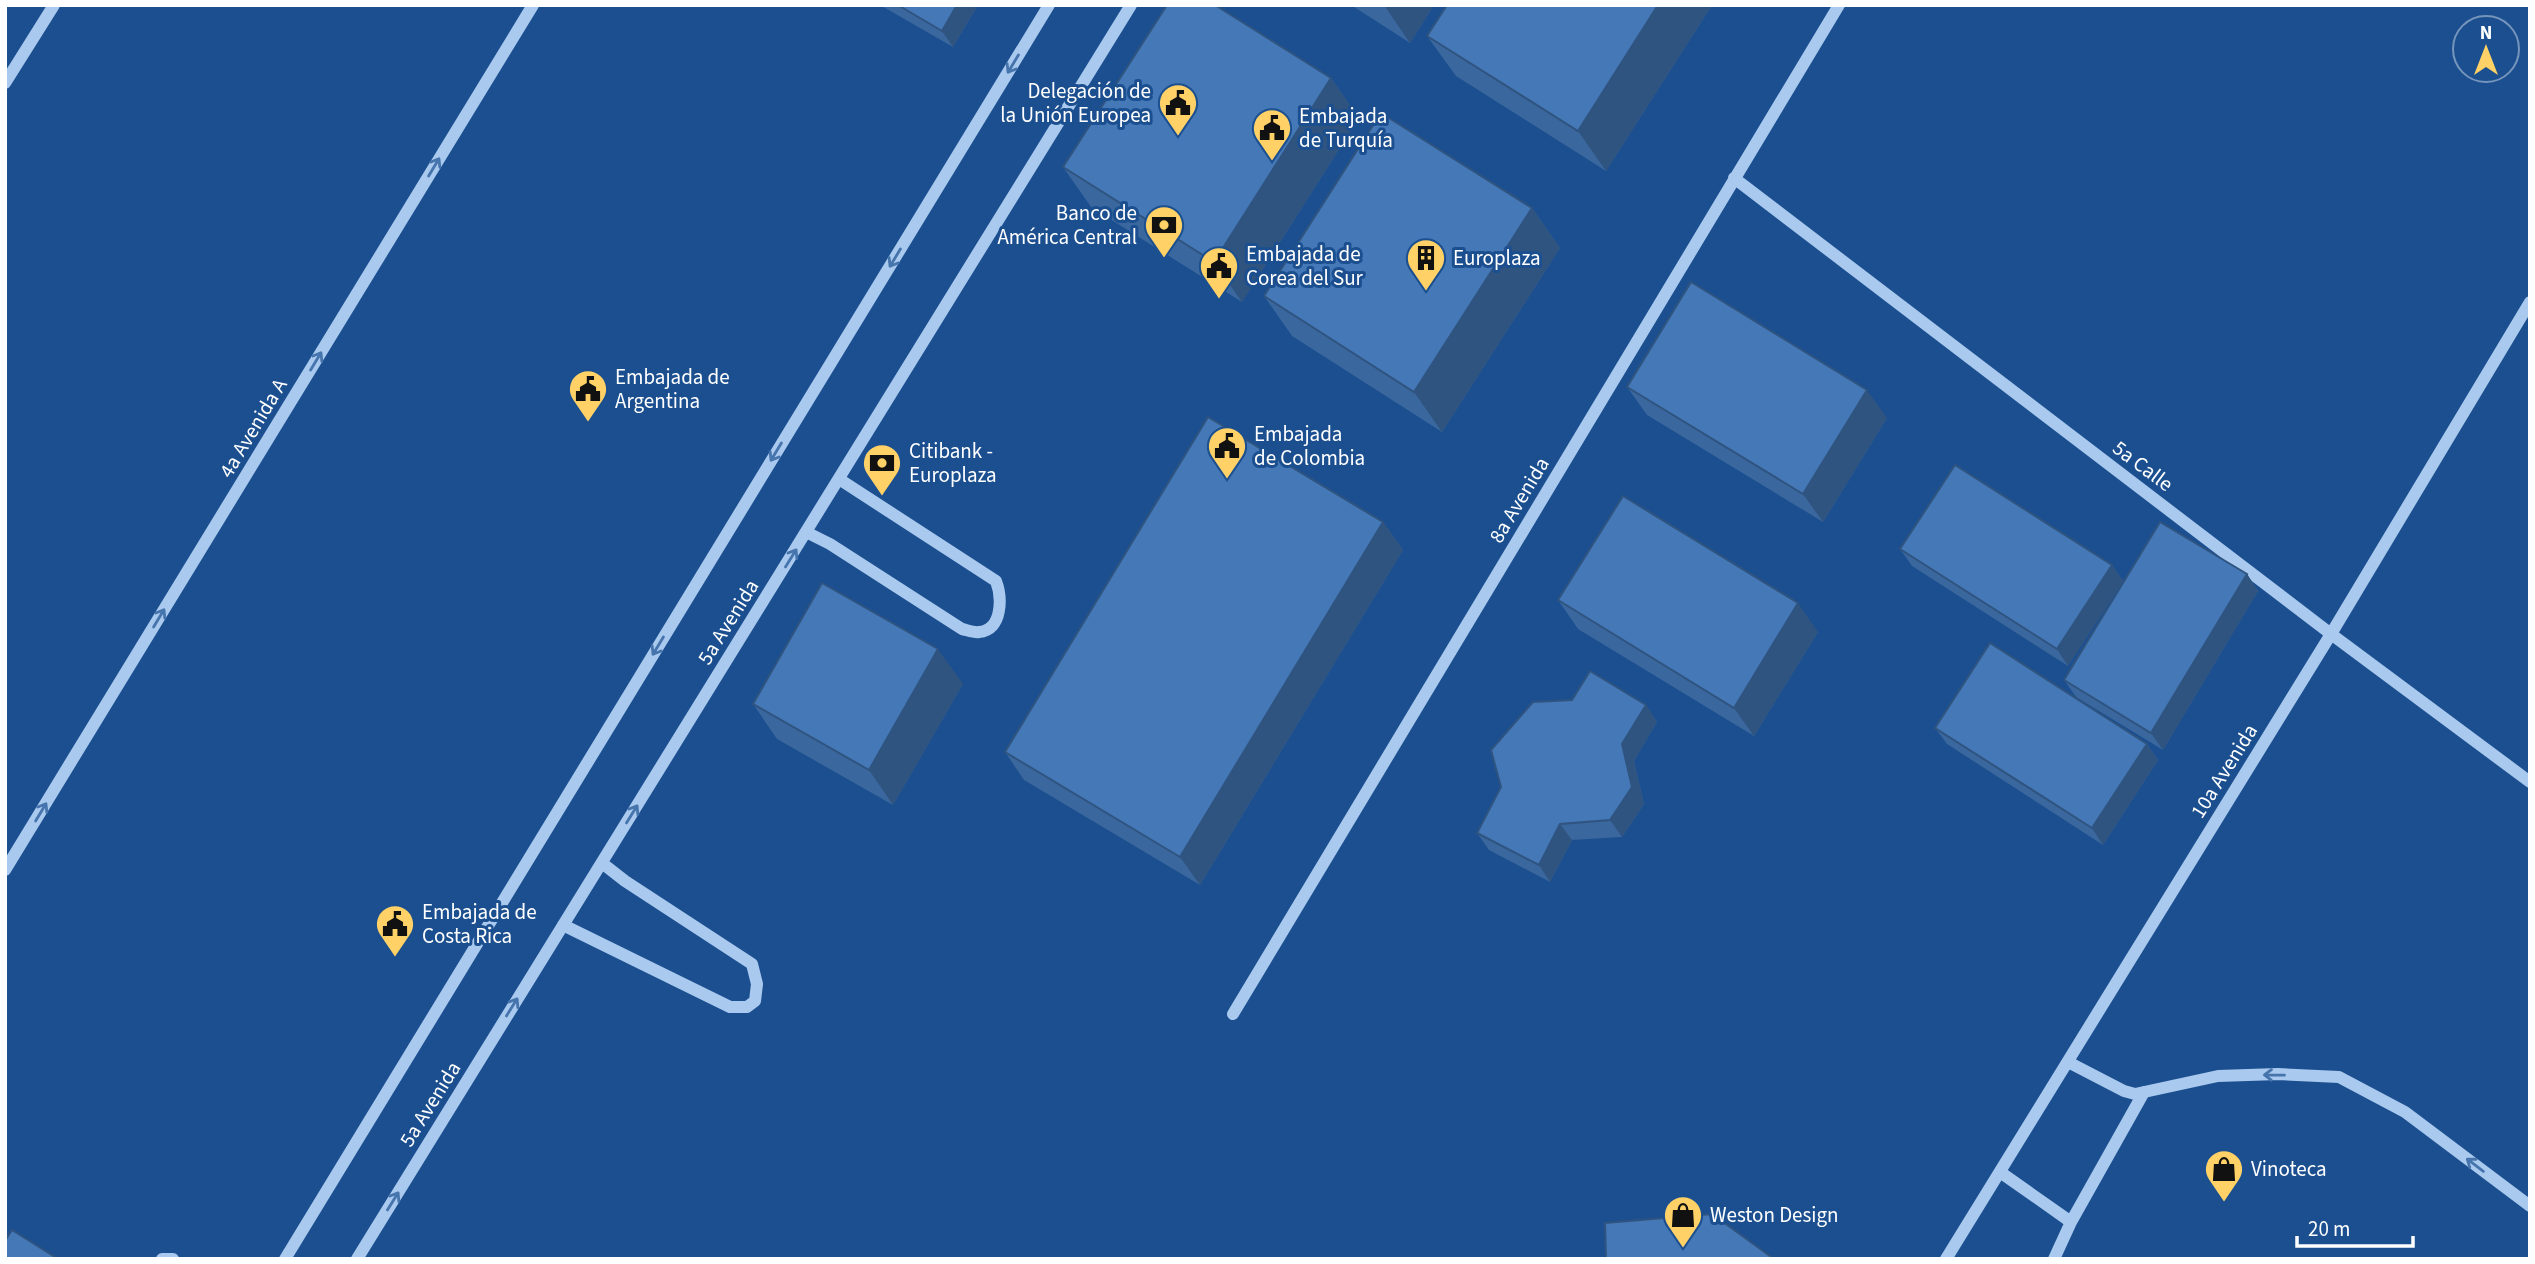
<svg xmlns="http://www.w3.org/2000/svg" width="2535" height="1264" font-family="'Source Sans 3',sans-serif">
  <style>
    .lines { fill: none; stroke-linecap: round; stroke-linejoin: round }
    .minor { stroke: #a9c9ee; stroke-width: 12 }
    .wall { fill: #3a679d }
    .shaded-wall { fill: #305480 }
    .building { fill: #4478b7; stroke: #305480; stroke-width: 2 }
    .oneway { stroke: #4674ac }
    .labels { text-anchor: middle; stroke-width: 6; stroke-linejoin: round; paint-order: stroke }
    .poi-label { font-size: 21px; fill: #fff; stroke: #1b4f8f; text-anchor: start }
    .street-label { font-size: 21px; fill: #fff; stroke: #1b4f8f }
  </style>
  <rect width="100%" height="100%" fill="#1b4f8f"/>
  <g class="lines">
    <path class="minor" d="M 5,83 L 54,5
      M 1734,178 L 2331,634 L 2530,782
      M 806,532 L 830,544 L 962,629 C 967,630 974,633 979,632 C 1003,630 1002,597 996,581 L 839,479
      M 5,870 L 533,5
      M 563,925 L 730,1007 L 747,1007 L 755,1001 L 757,984 L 752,964 L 625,881 L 602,863
      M 1233,1014 L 1839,5
      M 2068,1062 L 2124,1091 L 2135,1094 L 2218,1076 L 2278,1074 L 2339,1077 L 2405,1112 L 2530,1206
      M 2000,1172 L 2071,1222 L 2054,1259
      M 2071,1222 L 2144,1092
      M 162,1259 L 173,1259
      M 285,1259 L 1049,5
      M 357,1259 L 1131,5
      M 1946,1259 L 2331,634 L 2530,302"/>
  </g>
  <path class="wall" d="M 880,5 L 978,5 L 953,47 Z
    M 1351,5 L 1434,5 L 1410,43 Z
    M 1447,5 L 1712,5 L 1606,171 L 1456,76 L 1427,36 Z
    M 1331,78 L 1359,118 L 1242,302 L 1091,207 L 1063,167 Z
    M 1532,208 L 1560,248 L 1442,432 L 1292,336 L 1264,296 Z
    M 1627,387 L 1887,418 L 1823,522 L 1647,415 Z
    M 1383,522 L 1403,550 L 1200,885 L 1024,780 L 1005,752 Z
    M 1900,549 L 2112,565 L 2123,581 L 2068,666 L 1912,566 Z
    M 2247,574 L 2258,591 L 2163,750 L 2076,697 L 2064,680 Z
    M 1558,600 L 1818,632 L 1754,736 L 1578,629 Z
    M 963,684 L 893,805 L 777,739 L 753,704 Z
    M 1646,705 L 1657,722 L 1634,761 L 1644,804 L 1622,837 L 1572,840 L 1550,882 L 1489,850 L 1477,833 Z
    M 1935,728 L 2147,744 L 2158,760 L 2103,845 L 1947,744 Z"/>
  <path class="shaded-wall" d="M 957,5 L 978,5 L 953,47 L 942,31 Z
    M 1384,5 L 1434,5 L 1410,43 Z
    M 1658,5 L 1712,5 L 1606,171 L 1578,131 Z
    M 1331,78 L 1359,118 L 1242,302 L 1214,262 Z
    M 1532,208 L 1560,248 L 1442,432 L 1414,392 Z
    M 1867,390 L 1887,418 L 1823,522 L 1803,494 Z
    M 1383,522 L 1403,550 L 1200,885 L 1180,857 Z
    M 2112,565 L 2123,581 L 2068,666 L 2057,649 Z
    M 2247,574 L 2258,591 L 2163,750 L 2151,733 Z
    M 1798,603 L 1818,632 L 1754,736 L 1734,708 Z
    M 938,649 L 963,684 L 893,805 L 869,770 Z
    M 1646,705 L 1657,722 L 1634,761 L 1644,804 L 1622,837 L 1610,820 L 1622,744 Z
    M 2147,744 L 2158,760 L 2103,845 L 2092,828 Z
    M 1560,824 L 1572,840 L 1550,882 L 1539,865 Z"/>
  <path class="building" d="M 898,5 L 957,5 L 942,31 Z
    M 1167,5 L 1215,5 L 1331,78 L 1214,262 L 1063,167 Z
    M 1447,5 L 1658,5 L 1578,131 L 1427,36 Z
    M 1381,113 L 1532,208 L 1414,392 L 1264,296 Z
    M 1691,282 L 1867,390 L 1803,494 L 1627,387 Z
    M 1208,417 L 1383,522 L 1180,857 L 1005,752 Z
    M 1955,465 L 2112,565 L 2057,649 L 1900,549 Z
    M 1623,496 L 1798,603 L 1734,708 L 1558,600 Z
    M 2160,522 L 2247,574 L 2151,733 L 2064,680 Z
    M 822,583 L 938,649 L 869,770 L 753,704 Z
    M 1990,643 L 2147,744 L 2092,828 L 1935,728 Z
    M 1590,671 L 1646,705 L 1622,744 L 1632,787 L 1610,820 L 1560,824 L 1539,865 L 1477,833 L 1501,787 L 1491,750 L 1533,702 L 1572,700 Z
    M 1712,1214 L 1774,1259 L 1606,1259 L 1605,1223 Z
    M 12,1230 L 58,1259 L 5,1259 L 5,1241 Z"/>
  <defs><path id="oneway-shaft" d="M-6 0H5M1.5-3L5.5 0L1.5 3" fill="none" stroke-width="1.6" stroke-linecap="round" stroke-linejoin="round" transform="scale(1.75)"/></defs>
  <g class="oneway">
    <use href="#oneway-shaft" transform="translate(1013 64) rotate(121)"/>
    <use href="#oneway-shaft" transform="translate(434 167) rotate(-59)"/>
    <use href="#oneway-shaft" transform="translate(895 258) rotate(121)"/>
    <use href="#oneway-shaft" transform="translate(316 361) rotate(-59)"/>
    <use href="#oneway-shaft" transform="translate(776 452) rotate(121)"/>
    <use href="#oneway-shaft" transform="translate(791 558) rotate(-58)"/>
    <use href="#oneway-shaft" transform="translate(159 618) rotate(-59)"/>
    <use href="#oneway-shaft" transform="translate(658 646) rotate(121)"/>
    <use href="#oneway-shaft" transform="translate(41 812) rotate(-59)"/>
    <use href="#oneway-shaft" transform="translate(632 814) rotate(-58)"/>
    <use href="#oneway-shaft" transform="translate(512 1007) rotate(-58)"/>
    <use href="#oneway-shaft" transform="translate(2274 1075) rotate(-179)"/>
    <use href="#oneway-shaft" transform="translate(2475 1165) rotate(-143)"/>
    <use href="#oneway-shaft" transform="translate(393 1201) rotate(-58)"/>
  </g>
  <defs>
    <g id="civic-pin" transform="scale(2.0125)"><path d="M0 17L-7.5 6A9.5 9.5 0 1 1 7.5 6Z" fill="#ffd166" stroke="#1b4f8f"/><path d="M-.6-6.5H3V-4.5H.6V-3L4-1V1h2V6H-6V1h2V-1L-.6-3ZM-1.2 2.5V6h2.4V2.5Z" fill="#111"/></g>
    <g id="bank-pin" transform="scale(2.0125)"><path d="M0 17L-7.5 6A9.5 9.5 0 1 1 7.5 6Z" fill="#ffd166" stroke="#1b4f8f"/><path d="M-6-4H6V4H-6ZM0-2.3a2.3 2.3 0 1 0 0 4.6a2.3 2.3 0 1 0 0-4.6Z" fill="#111"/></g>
    <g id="building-pin" transform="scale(2.0125)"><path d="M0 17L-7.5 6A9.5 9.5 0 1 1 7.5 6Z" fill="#ffd166" stroke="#1b4f8f"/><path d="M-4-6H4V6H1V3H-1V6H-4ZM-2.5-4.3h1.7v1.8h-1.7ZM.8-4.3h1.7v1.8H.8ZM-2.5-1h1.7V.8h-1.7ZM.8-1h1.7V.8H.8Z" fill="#111"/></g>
    <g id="shop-pin" transform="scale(2.0125)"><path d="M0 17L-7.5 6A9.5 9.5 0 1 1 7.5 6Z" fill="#ffd166" stroke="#1b4f8f"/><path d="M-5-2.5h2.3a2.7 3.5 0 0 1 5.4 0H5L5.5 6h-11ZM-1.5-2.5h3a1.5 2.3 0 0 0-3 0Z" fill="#111"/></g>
  </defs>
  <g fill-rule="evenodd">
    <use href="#civic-pin" x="1178" y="103"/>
    <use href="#civic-pin" x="1272" y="128"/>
    <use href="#bank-pin" x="1164" y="225"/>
    <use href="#building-pin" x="1426" y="258"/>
    <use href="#civic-pin" x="1219" y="266"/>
    <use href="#civic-pin" x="588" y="389"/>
    <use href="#civic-pin" x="1227" y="446"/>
    <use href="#bank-pin" x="882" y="463"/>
    <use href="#civic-pin" x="395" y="924"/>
    <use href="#shop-pin" x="2224" y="1169"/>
    <use href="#shop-pin" x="1683" y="1215"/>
  </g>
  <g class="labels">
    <g class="poi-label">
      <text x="1151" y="98" text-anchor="end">Delegación de<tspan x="1151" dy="24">la Unión Europea</tspan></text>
      <text x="1299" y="123">Embajada<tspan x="1299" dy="24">de Turquía</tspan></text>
      <text x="1137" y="220" text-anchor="end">Banco de<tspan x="1137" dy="24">América Central</tspan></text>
      <text x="1246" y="261">Embajada de<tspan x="1246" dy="24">Corea del Sur</tspan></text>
      <text x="1453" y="265">Europlaza</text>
      <text x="615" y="384">Embajada de<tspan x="615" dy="24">Argentina</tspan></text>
      <text x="1254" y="441">Embajada<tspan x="1254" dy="24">de Colombia</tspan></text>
      <text x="909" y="458">Citibank -<tspan x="909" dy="24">Europlaza</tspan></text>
      <text x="422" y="919">Embajada de<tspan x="422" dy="24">Costa Rica</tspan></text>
      <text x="2251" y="1176">Vinoteca</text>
      <text x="1710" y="1222">Weston Design</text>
    </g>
    <g class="street-label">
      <text transform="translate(253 428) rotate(-59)" y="7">4a Avenida A</text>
      <text transform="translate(2143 466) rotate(37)" y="7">5a Calle</text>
      <text transform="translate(1519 500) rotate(-59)" y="7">8a Avenida</text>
      <text transform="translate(728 622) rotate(-58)" y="7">5a Avenida</text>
      <text transform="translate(2224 771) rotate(-58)" y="7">10a Avenida</text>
      <text transform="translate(430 1104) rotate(-58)" y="7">5a Avenida</text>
    </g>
  </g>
  <rect width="2535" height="1264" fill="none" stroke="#ffffff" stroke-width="14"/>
  <g transform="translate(2486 49)"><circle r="33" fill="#1b4f8f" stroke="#7695bc" stroke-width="2"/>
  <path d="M0-5L12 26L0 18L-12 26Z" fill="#ffd166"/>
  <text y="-10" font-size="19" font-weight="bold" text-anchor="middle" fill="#ffffff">N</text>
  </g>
  <path d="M2297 1236v10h116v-10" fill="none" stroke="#ffffff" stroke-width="3.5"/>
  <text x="2308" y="1236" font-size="21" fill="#ffffff" stroke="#1b4f8f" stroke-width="5" paint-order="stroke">20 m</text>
</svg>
